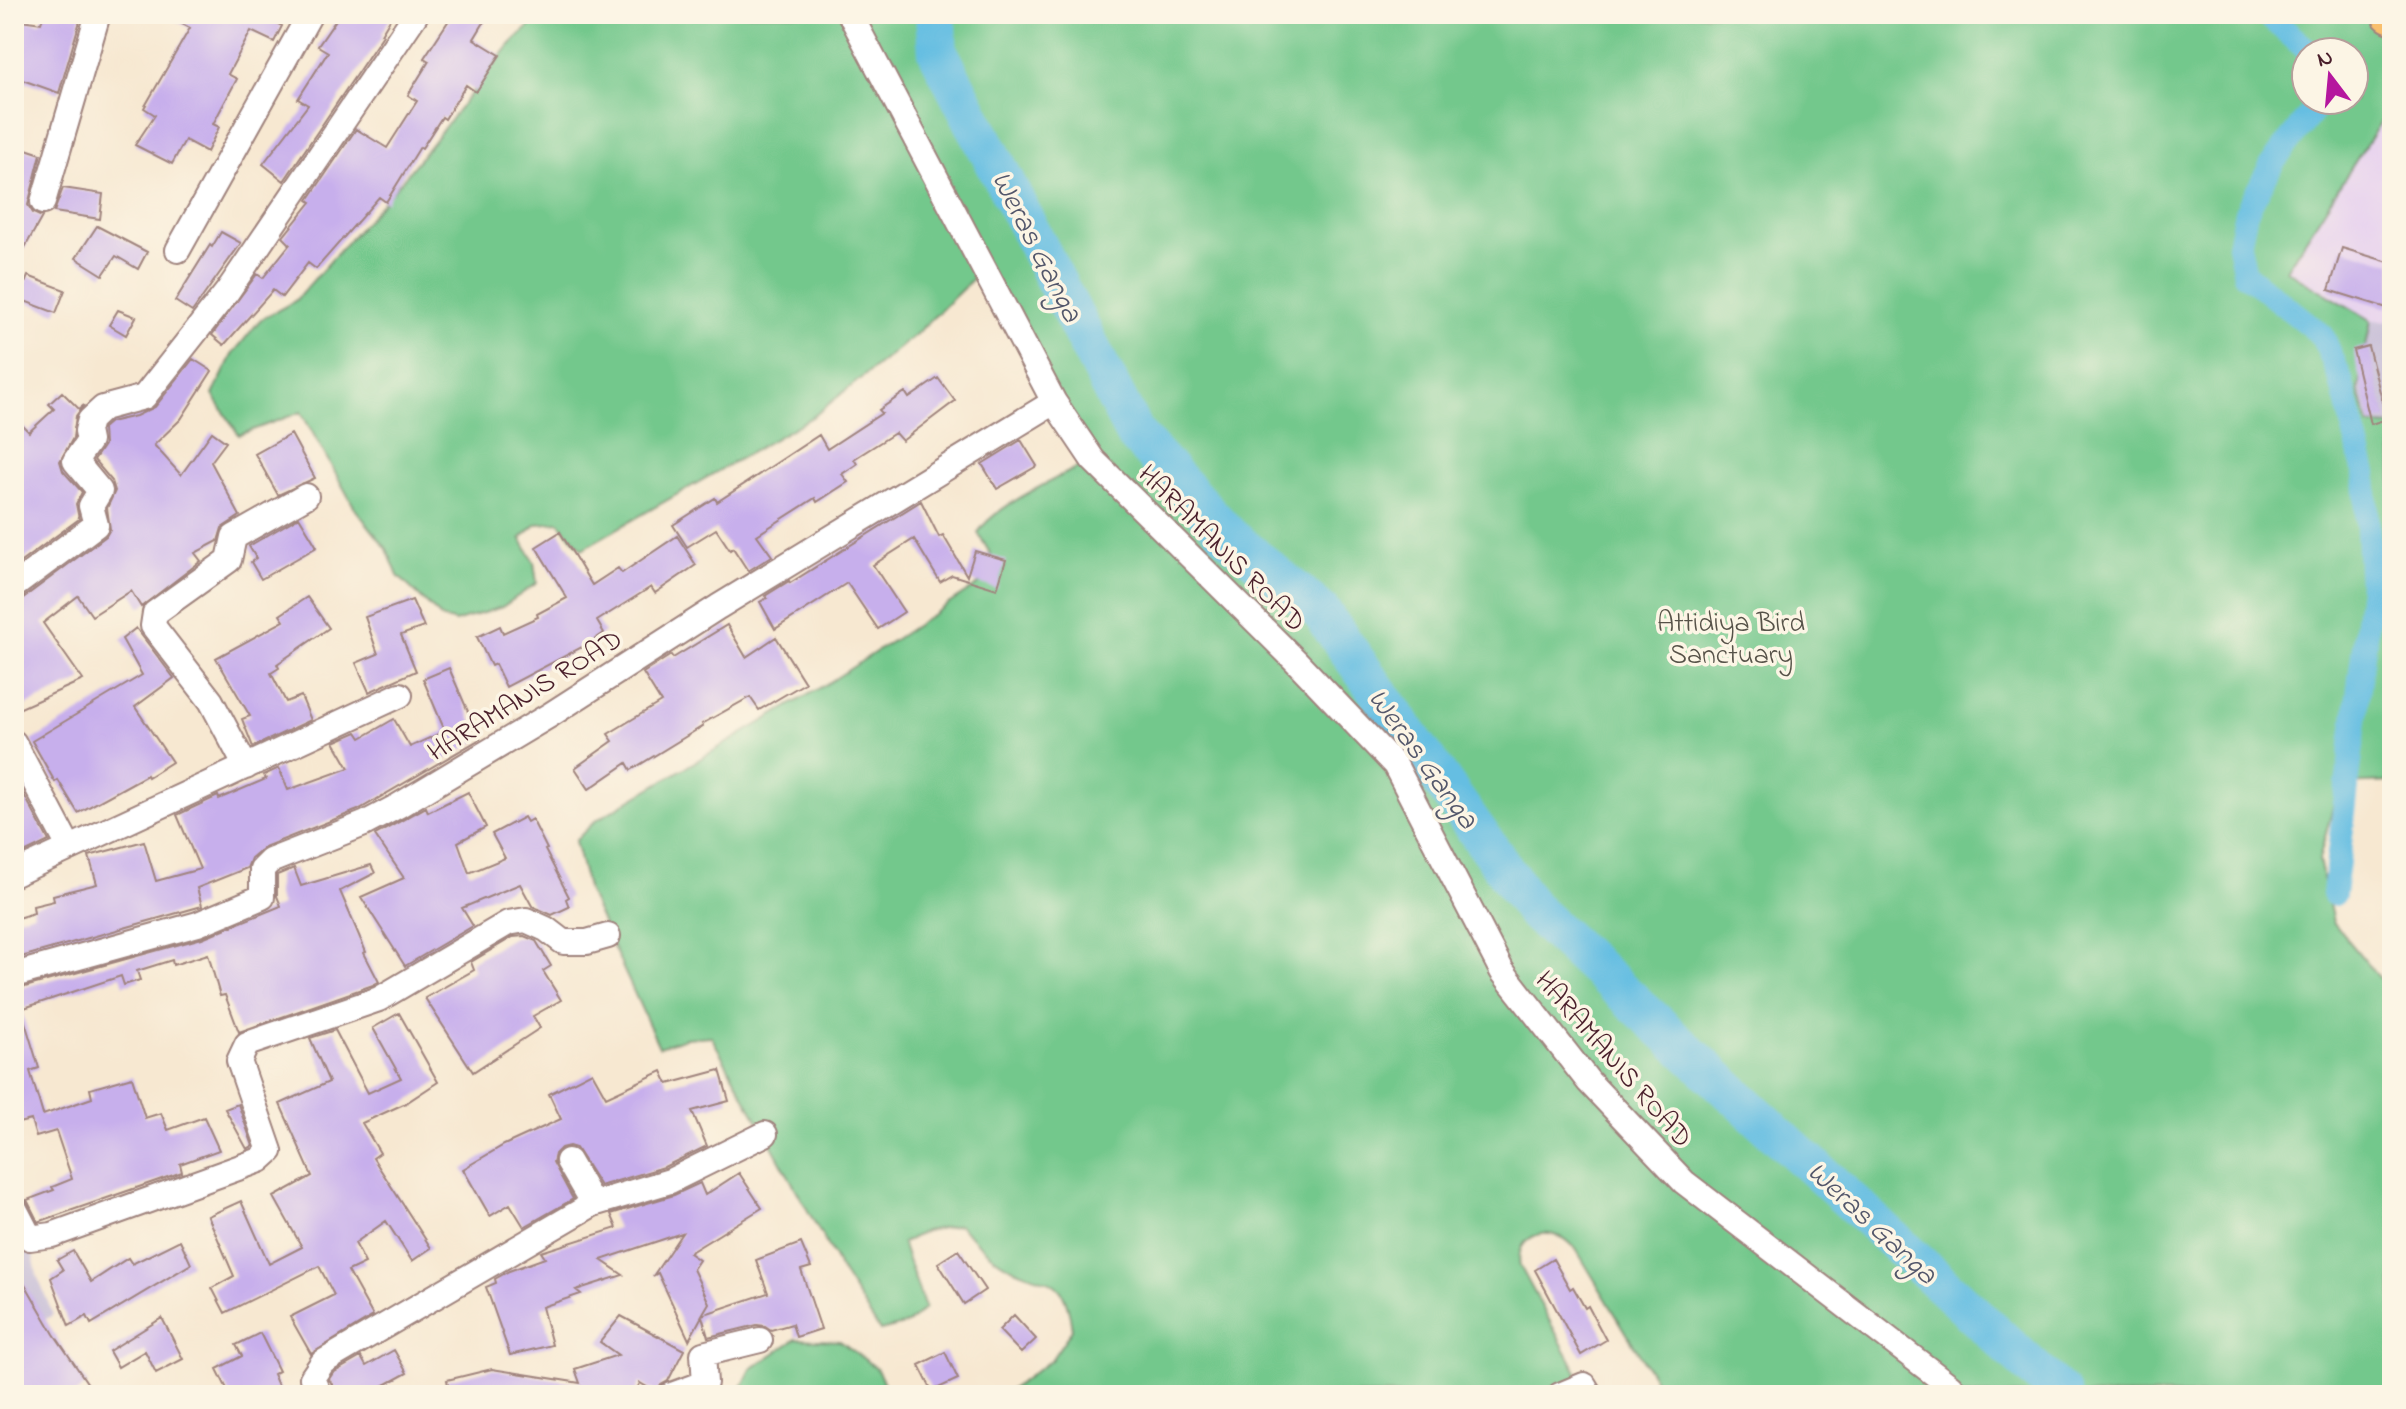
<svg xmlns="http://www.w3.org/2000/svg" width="2406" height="1409" font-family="'Indie Flower',sans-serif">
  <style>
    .built { fill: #e7d2ef }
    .industrial { fill: #c8bfd8 }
    .green { fill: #73c88c; stroke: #5e745c; stroke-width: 2; fill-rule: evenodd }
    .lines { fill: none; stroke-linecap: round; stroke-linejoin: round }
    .canal { stroke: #65bee2; stroke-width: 24 }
    .river { stroke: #65bee2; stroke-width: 40 }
    .building { fill: #c7afec }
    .street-casing { stroke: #a0847e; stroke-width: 28 }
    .primary-casing { stroke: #a0847e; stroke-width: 40 }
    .street { stroke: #fff; stroke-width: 24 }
    .primary { stroke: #f9bf6d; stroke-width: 36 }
    .labels { text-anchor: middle; stroke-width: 7; stroke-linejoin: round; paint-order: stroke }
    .street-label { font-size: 28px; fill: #4a1f2b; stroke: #fcf5e5 }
    .park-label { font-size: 28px; fill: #565248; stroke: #fcf5e5 }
    .water-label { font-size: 30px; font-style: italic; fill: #53576b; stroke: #fcf5e5 }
  </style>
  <rect width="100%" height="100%" fill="#fcf5e5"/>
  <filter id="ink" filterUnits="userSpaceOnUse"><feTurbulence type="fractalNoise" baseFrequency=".0125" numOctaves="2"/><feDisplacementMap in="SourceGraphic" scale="16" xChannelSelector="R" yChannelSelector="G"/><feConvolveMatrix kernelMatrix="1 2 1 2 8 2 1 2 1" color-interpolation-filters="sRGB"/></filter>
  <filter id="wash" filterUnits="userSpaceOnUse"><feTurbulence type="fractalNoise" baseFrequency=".006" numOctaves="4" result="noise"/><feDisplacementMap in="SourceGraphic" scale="32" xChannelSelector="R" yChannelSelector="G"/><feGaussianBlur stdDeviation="1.8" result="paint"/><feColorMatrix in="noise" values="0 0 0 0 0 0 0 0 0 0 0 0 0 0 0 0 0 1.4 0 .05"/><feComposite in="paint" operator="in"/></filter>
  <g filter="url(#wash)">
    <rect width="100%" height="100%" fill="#f7e8d1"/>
    <path class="built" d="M 2392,104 L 2392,321 L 2379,323 L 2371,320 L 2286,271 Z"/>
    <path class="industrial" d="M 2371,320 L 2392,321 L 2392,426 L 2369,425 L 2358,390 Z
      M 14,1207 L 30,1238 L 37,1275 L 53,1315 L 14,1338 Z"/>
    <path class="green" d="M 542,14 L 2392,14 L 2392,104 L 2286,270 L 2371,320 L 2358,390 L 2369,425 L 2392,426 L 2392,782 L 2339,784 L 2319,860 L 2333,922 L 2392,993 L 2392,1395 L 1664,1395 L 1576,1249 C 1572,1245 1567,1239 1561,1237 C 1538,1227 1515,1241 1520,1266 L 1584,1385 L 1560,1395 L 1003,1395 L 1051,1360 L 1072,1329 C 1064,1270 1049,1287 1008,1266 C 990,1257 974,1239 959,1225 L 925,1231 L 902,1243 L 925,1308 L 907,1324 L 880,1331 L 843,1274 L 711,1036 L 685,1038 L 659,1047 L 588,892 L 575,841 L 595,821 L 833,680 L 1000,570 L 978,533 C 994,505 1063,476 1092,460 L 983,269 L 915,335 L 814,416 L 582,549 L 559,522 L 537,524 L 521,538 L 534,562 L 537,583 L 502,607 L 455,622 L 442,618 L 398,576 L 387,549 L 356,510 L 301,412 L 239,435 L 213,395 L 232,355 L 260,320 L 295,301 L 403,179 L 510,45 ZM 2306,52 L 2354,52 L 2354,100 L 2306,100 Z
      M 796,1339 L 840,1341 L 876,1368 L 890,1395 L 738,1395 L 751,1369 Z"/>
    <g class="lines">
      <path class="canal" d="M 2266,14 L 2310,52
        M 2321,100 L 2272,164 L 2246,212 L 2239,245 L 2245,274 L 2322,335 L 2340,377 L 2365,473 L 2371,588 L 2334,894"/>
      <path class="river" d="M 935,14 L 938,52 L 1134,433 L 1230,537 L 1321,612 L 1533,910 L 2062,1395"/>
    </g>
    <g id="blocks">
      <path class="building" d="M 44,14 L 82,14 L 59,93 L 14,77 L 14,19 L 41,23 Z
        M 163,14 L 260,14 L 282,26 L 274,42 L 251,31 L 228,74 L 237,79 L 213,124 L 219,127 L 207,152 L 185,140 L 172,164 L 135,145 L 155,115 L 144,108 L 190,28 Z
        M 340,14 L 393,14 L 381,34 L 383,35 L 284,181 L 263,164 L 308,105 L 298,99 L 328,52 L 318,46 Z
        M 453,14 L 489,14 L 474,39 L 500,55 L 476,92 L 466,85 L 445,119 L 442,117 L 422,148 L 420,147 L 386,202 L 379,197 L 316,269 L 308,263 L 282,297 L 273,290 L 224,345 L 212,335 L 257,274 L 263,278 L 290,244 L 283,237 L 311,202 L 308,200 L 356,129 L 387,148 L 417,101 L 408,95 L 429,61 L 424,58 Z
        M 14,145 L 41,154 L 28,205 L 33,213 L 42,217 L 14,267 Z
        M 63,188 L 103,194 L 100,219 L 54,212 Z
        M 97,226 L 147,252 L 138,269 L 116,256 L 103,275 L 76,258 Z
        M 221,232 L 241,243 L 192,312 L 175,301 L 210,245 L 212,247 Z
        M 2342,248 L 2392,263 L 2392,292 L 2387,308 L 2329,290 Z
        M 28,276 L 65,290 L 56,313 L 19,299 Z
        M 118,310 L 136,317 L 126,335 L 109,325 Z
        M 2368,346 L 2387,419 L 2371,424 L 2353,350 Z
        M 193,359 L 212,371 L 181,419 L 154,445 L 181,475 L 212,432 L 226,442 L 211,462 L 240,516 L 222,528 L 218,541 L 195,553 L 201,561 L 141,607 L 131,591 L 92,616 L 78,596 L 43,623 L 83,680 L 14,711 L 14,601 L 23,598 L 106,536 L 110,529 L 107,508 L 115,491 L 112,481 L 94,460 L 104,445 L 103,428 L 110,422 L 136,416 L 155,407 Z
        M 938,378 L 955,401 L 902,441 L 895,433 L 854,459 L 857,464 L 842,474 L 848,482 L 817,502 L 815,498 L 757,535 L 772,556 L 748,571 L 733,548 L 730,550 L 716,529 L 687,547 L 673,525 L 715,498 L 717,502 L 819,435 L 827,449 L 882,413 L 879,410 L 905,392 L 909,398 Z
        M 62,392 L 79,409 L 84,405 L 76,416 L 73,438 L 60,461 L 63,471 L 82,492 L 76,504 L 79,519 L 14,567 L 14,417 L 29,432 L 54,409 L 49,404 Z
        M 291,434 L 315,478 L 278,495 L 255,454 Z
        M 1021,440 L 1037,466 L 997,489 L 982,464 Z
        M 921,501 L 939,537 L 943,535 L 967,576 L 975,551 L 1006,560 L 997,589 L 952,575 L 940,582 L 914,539 L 873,565 L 904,612 L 878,629 L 847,583 L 775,629 L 760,602 L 767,598 L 765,596 L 789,581 L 790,583 Z
        M 299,517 L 317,547 L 261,579 L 251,562 L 256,558 L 249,546 Z
        M 560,532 L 592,585 L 618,568 L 622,573 L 677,536 L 696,565 L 655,593 L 651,587 L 597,621 L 604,633 L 586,645 L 506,687 L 495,664 L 491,666 L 477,637 L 500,626 L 503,633 L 538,617 L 537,614 L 567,598 L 536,547 Z
        M 307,597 L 329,628 L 277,664 L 279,668 L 271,673 L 286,702 L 301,696 L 311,720 L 253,747 L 242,719 L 250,716 L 216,658 L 284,621 L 280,615 Z
        M 412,600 L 424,627 L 401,635 L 416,671 L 369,692 L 356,663 L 378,654 L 365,617 Z
        M 727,625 L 746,657 L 776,637 L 805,683 L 759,710 L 750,697 L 702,724 L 703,726 L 631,770 L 627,763 L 589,789 L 575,768 L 613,741 L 608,734 L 661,702 L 643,673 L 671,655 L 673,658 Z
        M 136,628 L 174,678 L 135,707 L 172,762 L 148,777 L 147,775 L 78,813 L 58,780 L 55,782 L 32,741 L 142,675 L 122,639 Z
        M 449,668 L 480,739 L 358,810 L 264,847 L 251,858 L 247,868 L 197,888 L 202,906 L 14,959 L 14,919 L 34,913 L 33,906 L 54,901 L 53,895 L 97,884 L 89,856 L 144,841 L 156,881 L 200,869 L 177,815 L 218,796 L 219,799 L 266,779 L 264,775 L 279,768 L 288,790 L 349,768 L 334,742 L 357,732 L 361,738 L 394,719 L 410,747 L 445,731 L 423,679 Z
        M 14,776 L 49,841 L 20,855 L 14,844 Z
        M 468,792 L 486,827 L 458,842 L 469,873 L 505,858 L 492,834 L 524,817 L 527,822 L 532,819 L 547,849 L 545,850 L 569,897 L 566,899 L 569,907 L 552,915 L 532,906 L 520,884 L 462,908 L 473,926 L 405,966 L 361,897 L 404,878 L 375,835 L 426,807 L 428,812 Z
        M 371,865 L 375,873 L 340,891 L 366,952 L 364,953 L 379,982 L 373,985 L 239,1032 L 225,995 L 220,996 L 208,954 L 173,965 L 172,960 L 137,971 L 140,980 L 124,985 L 121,976 L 21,1009 L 39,1068 L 30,1071 L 43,1115 L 92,1098 L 90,1089 L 132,1077 L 145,1118 L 161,1113 L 168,1130 L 204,1117 L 219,1150 L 180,1164 L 182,1172 L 38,1222 L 27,1200 L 54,1190 L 52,1187 L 72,1179 L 56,1131 L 36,1137 L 31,1120 L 14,1124 L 14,990 L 202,938 L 281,906 L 277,896 L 277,875 L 294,868 L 301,886 Z
        M 524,936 L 536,941 L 551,966 L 543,971 L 561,1000 L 533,1016 L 540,1028 L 473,1072 L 425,998 L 474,970 L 471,962 L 513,937 Z
        M 399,1013 L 438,1082 L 406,1103 L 362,1123 L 380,1153 L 373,1158 L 431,1248 L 412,1261 L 386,1221 L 355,1243 L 365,1263 L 348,1271 L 373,1316 L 311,1354 L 290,1317 L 334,1295 L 319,1266 L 225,1313 L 212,1288 L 234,1276 L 208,1216 L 241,1201 L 269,1264 L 302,1247 L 274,1197 L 312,1176 L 280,1104 L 329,1082 L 310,1038 L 335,1030 L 368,1093 L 401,1078 L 373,1028 Z
        M 720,1070 L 729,1101 L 692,1111 L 707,1146 L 664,1167 L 600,1186 L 576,1148 L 569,1146 L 561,1148 L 555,1154 L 553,1162 L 573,1199 L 524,1227 L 510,1204 L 490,1216 L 463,1169 L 504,1145 L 561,1119 L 549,1094 L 592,1072 L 606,1097 L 662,1071 L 668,1084 Z
        M 238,1104 L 253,1146 L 247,1149 L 225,1109 Z
        M 739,1173 L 762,1208 L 689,1253 L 699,1260 L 693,1269 L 709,1303 L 702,1315 L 768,1293 L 756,1260 L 801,1243 L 811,1267 L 801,1270 L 821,1329 L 796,1337 L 792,1324 L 771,1330 L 765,1326 L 757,1325 L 708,1337 L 702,1316 L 689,1340 L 658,1273 L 653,1276 L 682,1233 L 601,1260 L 623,1275 L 576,1290 L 581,1294 L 542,1307 L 552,1345 L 510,1355 L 486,1287 L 496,1283 L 495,1279 L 509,1271 L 545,1258 L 541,1252 L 617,1228 L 611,1214 L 674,1195 L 700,1183 L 705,1195 Z
        M 180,1240 L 191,1264 L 91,1324 L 87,1316 L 69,1326 L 51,1278 L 63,1270 L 57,1260 L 73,1251 L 91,1282 L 128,1258 L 132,1264 Z
        M 958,1250 L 985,1290 L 964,1304 L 938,1263 Z
        M 1553,1259 L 1570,1289 L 1573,1287 L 1585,1308 L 1588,1306 L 1606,1340 L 1581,1355 L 1535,1270 Z
        M 14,1265 L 54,1334 L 88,1384 L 73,1395 L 14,1395 Z
        M 1014,1315 L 1036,1339 L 1021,1353 L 999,1330 Z
        M 621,1316 L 684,1350 L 668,1381 L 661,1385 L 657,1393 L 640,1383 L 634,1395 L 450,1395 L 447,1380 L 492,1369 L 580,1383 L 575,1369 L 618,1355 L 600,1342 Z
        M 162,1318 L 183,1359 L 156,1373 L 145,1351 L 118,1367 L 109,1351 Z
        M 260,1333 L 279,1371 L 273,1374 L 282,1395 L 230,1395 L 217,1369 L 242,1356 L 236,1345 Z
        M 394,1350 L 407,1373 L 383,1386 L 388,1395 L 338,1395 L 329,1379 L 333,1373 L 361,1357 L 366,1366 Z
        M 945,1352 L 958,1379 L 932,1391 L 919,1365 Z"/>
    </g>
  </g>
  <g filter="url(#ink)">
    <use href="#blocks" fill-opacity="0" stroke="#a0847e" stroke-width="2"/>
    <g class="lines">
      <g class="street-casing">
        <path id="street" d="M 850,14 L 1054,402
          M 43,202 L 98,14
          M 178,250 L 310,14
          M 14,586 L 96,525 L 91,506 L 100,491 L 75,461 L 89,441 L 87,431 L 90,420 L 103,408 L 144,397 L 227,292 L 416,14
          M 14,743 L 69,847
          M 246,767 L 211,701 L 153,626 L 155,613 L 229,560 L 234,537 L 306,496
          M 14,874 L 400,695
          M 14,975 L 198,924 L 262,897 L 262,869 L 270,861 L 364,824 L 398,806 L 550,715 L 718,607 L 1054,402 L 1093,460 L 1296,661 L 1395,765 L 1502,971 L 1589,1082 L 1684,1182 L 1950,1386 L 1958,1395
          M 568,1161 L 593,1204
          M 14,1207 L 30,1238 L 52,1235 L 260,1160 L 270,1151 L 239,1061 L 247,1044 L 379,999 L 508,923 L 526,920 L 546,929 L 563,942 L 587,942 L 608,936
          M 319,1395 L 312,1378 L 323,1362 L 593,1204 L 670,1181 L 765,1134
          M 672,1395 L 705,1383 L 703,1354 L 760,1340
          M 1560,1395 L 1584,1385 L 1590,1395"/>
      </g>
      <g class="primary-casing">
        <path id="primary" d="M 2390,14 L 2392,15"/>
      </g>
      <use href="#street" class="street"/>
      <use href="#primary" class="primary"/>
    </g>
  </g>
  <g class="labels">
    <g class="street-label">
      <text transform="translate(1223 547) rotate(45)" y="10">HARAMANIS ROAD</text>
      <text transform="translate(524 694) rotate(-32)" y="10">HARAMANIS ROAD</text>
      <text transform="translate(1615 1058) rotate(49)" y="10">HARAMANIS ROAD</text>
    </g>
    <g class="park-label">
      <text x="1731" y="631">Attidiya Bird<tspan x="1731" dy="32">Sanctuary</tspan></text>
    </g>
    <g class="water-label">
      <text transform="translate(1038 246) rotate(63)" y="10">Weras Ganga</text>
      <text transform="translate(1424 758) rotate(54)" y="10">Weras Ganga</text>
      <text transform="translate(1873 1222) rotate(43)" y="10">Weras Ganga</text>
    </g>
  </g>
  <rect width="2406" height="1409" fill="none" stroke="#fcf5e5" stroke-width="48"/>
  <g transform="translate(2330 76) rotate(344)"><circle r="38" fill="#fcf5e5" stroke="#b59f9b" stroke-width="2"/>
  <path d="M0-6L14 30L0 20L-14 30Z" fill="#b5179e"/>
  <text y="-12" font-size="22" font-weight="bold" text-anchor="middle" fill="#4a1f2b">N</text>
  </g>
</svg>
